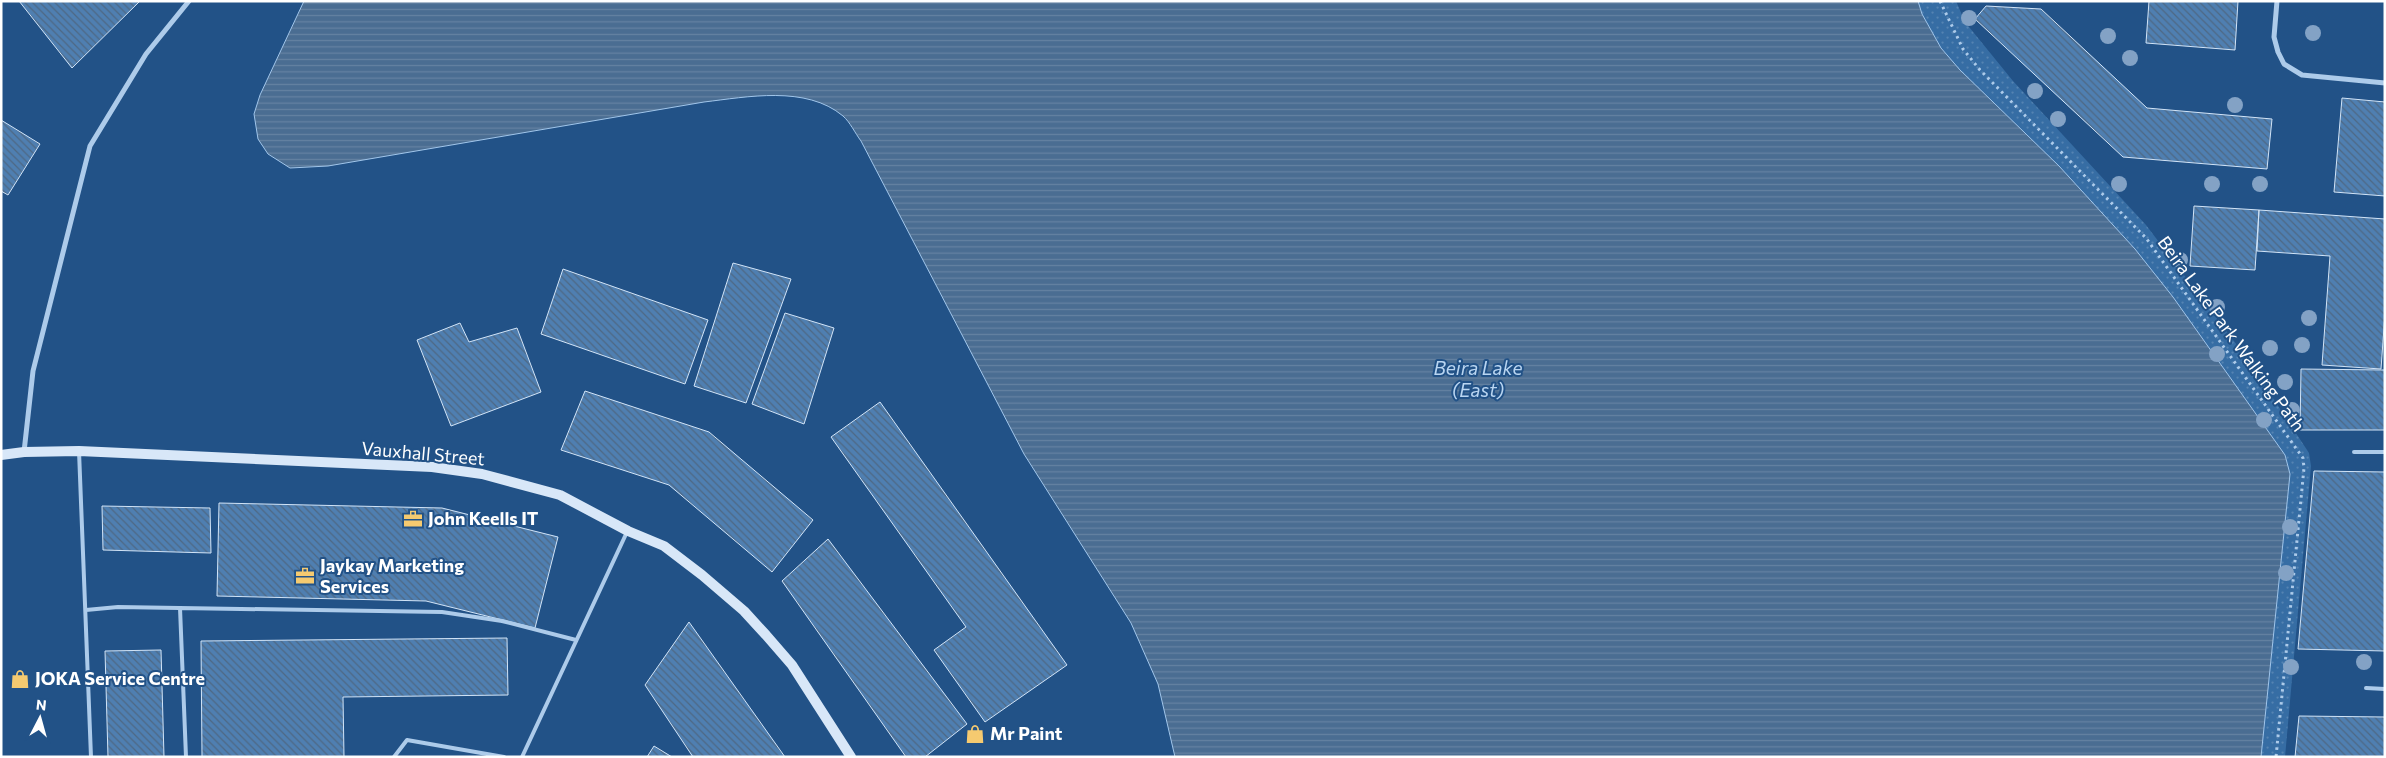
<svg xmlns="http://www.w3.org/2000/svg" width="2386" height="758" font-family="Commissioner,sans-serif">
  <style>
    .park { fill: url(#park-dots) }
    .water { fill: url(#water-rules); stroke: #a1c6eb }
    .building { fill: url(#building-back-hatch); stroke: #d2e4f7 }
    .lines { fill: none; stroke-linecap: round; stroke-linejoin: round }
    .path { stroke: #adcbea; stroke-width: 3; stroke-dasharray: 2.5 4; stroke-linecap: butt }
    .lane { stroke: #adcbea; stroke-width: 4 }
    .street { stroke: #adcbea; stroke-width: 5 }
    .secondary { stroke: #d8e7f8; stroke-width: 10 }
    .tree { fill: #83a2c5 }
    .labels { text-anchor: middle; stroke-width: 4; stroke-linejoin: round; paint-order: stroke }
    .street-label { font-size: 18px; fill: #fff; stroke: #225287 }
    .poi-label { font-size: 18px; font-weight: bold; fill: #fff; stroke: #225287; text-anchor: start }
    .water-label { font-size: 19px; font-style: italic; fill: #b9d5f1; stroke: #225287 }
  </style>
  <defs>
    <pattern id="park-dots" width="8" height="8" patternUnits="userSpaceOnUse" patternTransform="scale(1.25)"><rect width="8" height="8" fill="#366da4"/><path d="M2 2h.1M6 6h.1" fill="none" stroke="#5483b2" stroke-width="1.8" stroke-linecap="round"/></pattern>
    <pattern id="water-rules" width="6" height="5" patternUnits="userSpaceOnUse" patternTransform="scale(1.25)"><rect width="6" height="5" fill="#4a6d92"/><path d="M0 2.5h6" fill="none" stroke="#6583a2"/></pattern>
    <pattern id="building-back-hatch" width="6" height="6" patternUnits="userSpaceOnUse" patternTransform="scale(1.25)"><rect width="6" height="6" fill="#4f7fb1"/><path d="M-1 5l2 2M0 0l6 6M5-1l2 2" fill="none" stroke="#4e6884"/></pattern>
  </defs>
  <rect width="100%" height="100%" fill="#225287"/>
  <path class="park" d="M 1918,1 L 1956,1 L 1965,22 L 2013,81 L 2146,225 L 2246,357 L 2309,453 L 2311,466 L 2285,757 L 2261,757 L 2290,474 L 2285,455 L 2173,297 L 2135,249 L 2059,166 L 1960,70 L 1941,48 L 1922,14 Z"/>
  <path class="water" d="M 304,1 L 1918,1 L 1922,14 L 1941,48 L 1960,70 L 2059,166 L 2135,249 L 2173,297 L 2285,455 L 2290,474 L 2261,757 L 1175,757 L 1158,684 L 1131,623 L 1024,454 L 861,141 C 855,133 850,122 843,116 C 806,85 747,97 704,102 L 328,166 L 290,168 L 268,154 L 258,139 L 254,114 L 260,95 Z"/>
  <path class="building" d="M 19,1 L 140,1 L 72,68 Z
    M 2149,1 L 2238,1 L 2235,50 L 2146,43 Z
    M 1986,6 L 2041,9 L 2147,108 L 2272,119 L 2267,169 L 2123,157 L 1975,19 Z
    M 2342,98 L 2385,102 L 2385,196 L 2334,192 Z
    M 1,120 L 40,144 L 8,195 L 1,191 Z
    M 2194,206 L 2259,210 L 2255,270 L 2190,266 Z
    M 2259,210 L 2385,219 L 2385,313 L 2381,369 L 2322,365 L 2330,256 L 2257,251 Z
    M 733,263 L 791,279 L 746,403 L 694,386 Z
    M 563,269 L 708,320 L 685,384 L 541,334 Z
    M 785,313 L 834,328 L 804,424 L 752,404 Z
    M 460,323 L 469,342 L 517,328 L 541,392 L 451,426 L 417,340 Z
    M 2301,369 L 2385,370 L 2385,430 L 2300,430 Z
    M 585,391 L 709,432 L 813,520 L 772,572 L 669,485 L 561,450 Z
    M 880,402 L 1067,665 L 985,722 L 934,650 L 966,627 L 831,437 Z
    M 2314,471 L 2385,472 L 2385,651 L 2298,649 Z
    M 219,503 L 442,508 L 558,537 L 535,628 L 426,601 L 217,596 Z
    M 102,506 L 210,508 L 211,553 L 103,550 Z
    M 828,539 L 967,724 L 925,757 L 906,757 L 782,581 Z
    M 689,622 L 785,757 L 693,757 L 645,685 Z
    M 507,638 L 508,695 L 343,697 L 344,757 L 202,757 L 201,641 Z
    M 161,650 L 164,757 L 108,757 L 105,651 Z
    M 2299,716 L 2385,717 L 2385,757 L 2295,757 Z
    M 654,746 L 672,757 L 647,757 Z"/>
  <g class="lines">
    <path class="path" d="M 1940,1 L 1963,49 L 1980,70 L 2146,238 L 2303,458 L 2304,468 L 2276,757"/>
    <path class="lane" d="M 79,451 L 91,757
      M 2354,452 L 2385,452
      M 180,608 L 186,757
      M 86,610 L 118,607 L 442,612 L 502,621 L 576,640
      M 2366,688 L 2385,689
      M 394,757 L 407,740 L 504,757
      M 522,757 L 627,532"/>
    <path class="street" d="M 2277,1 L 2274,37 L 2278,52 L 2284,64 L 2302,75 L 2385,83
      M 24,452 L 33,371 L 90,146 L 146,54 L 189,1"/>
    <path class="secondary" d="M 1,455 L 24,452 L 79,451 L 432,467 L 482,474 L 560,495 L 628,531 L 664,546 L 702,575 L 744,611 L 766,635 L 792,665 L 851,757"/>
  </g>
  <g class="tree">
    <circle cx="1969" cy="18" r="8"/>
    <circle cx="2313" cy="33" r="8"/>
    <circle cx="2108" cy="36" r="8"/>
    <circle cx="2130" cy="58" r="8"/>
    <circle cx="2035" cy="91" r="8"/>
    <circle cx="2235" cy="105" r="8"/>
    <circle cx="2058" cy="119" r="8"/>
    <circle cx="2119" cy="184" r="8"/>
    <circle cx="2212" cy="184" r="8"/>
    <circle cx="2260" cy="184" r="8"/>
    <circle cx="2180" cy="260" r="8"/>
    <circle cx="2217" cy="307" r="8"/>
    <circle cx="2309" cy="318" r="8"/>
    <circle cx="2302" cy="345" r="8"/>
    <circle cx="2270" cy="348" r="8"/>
    <circle cx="2217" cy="354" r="8"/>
    <circle cx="2285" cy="382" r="8"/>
    <circle cx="2292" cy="410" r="8"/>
    <circle cx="2264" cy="420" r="8"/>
    <circle cx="2290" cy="527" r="8"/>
    <circle cx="2286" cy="573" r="8"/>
    <circle cx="2364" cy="662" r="8"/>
    <circle cx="2291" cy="667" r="8"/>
  </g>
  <defs>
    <g id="office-bare" transform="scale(1.5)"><path d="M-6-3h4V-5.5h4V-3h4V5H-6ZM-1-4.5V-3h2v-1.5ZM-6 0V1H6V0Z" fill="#f5ca70" stroke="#225287" stroke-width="2.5" paint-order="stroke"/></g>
    <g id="shop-bare" transform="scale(1.5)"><path d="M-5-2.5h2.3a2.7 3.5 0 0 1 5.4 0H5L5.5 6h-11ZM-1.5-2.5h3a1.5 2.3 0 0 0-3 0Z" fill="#f5ca70" stroke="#225287" stroke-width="2.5" paint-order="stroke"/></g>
  </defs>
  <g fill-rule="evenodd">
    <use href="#office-bare" x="413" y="519"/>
    <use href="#office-bare" x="305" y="576"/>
    <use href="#shop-bare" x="20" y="679"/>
    <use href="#shop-bare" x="975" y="734"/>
  </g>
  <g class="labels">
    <g class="street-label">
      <text transform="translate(2231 334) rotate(54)" y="6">Beira Lake Park Walking Path</text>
      <text transform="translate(423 454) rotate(5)" y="6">Vauxhall Street</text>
    </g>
    <g class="poi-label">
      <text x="428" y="525">John Keells IT</text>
      <text x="320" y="572">Jaykay Marketing<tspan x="320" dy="21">Services</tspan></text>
      <text x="35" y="685">JOKA Service Centre</text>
      <text x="990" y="740">Mr Paint</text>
    </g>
    <g class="water-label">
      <text x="1478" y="375">Beira Lake<tspan x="1478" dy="22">(East)</tspan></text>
    </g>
  </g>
  <rect width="2386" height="758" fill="none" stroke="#ffffff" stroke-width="5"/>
  <g transform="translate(40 718) rotate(6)" stroke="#225287" stroke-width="4" paint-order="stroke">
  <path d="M0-4L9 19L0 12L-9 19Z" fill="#ffffff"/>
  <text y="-8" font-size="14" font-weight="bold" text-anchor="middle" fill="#ffffff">N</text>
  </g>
</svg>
